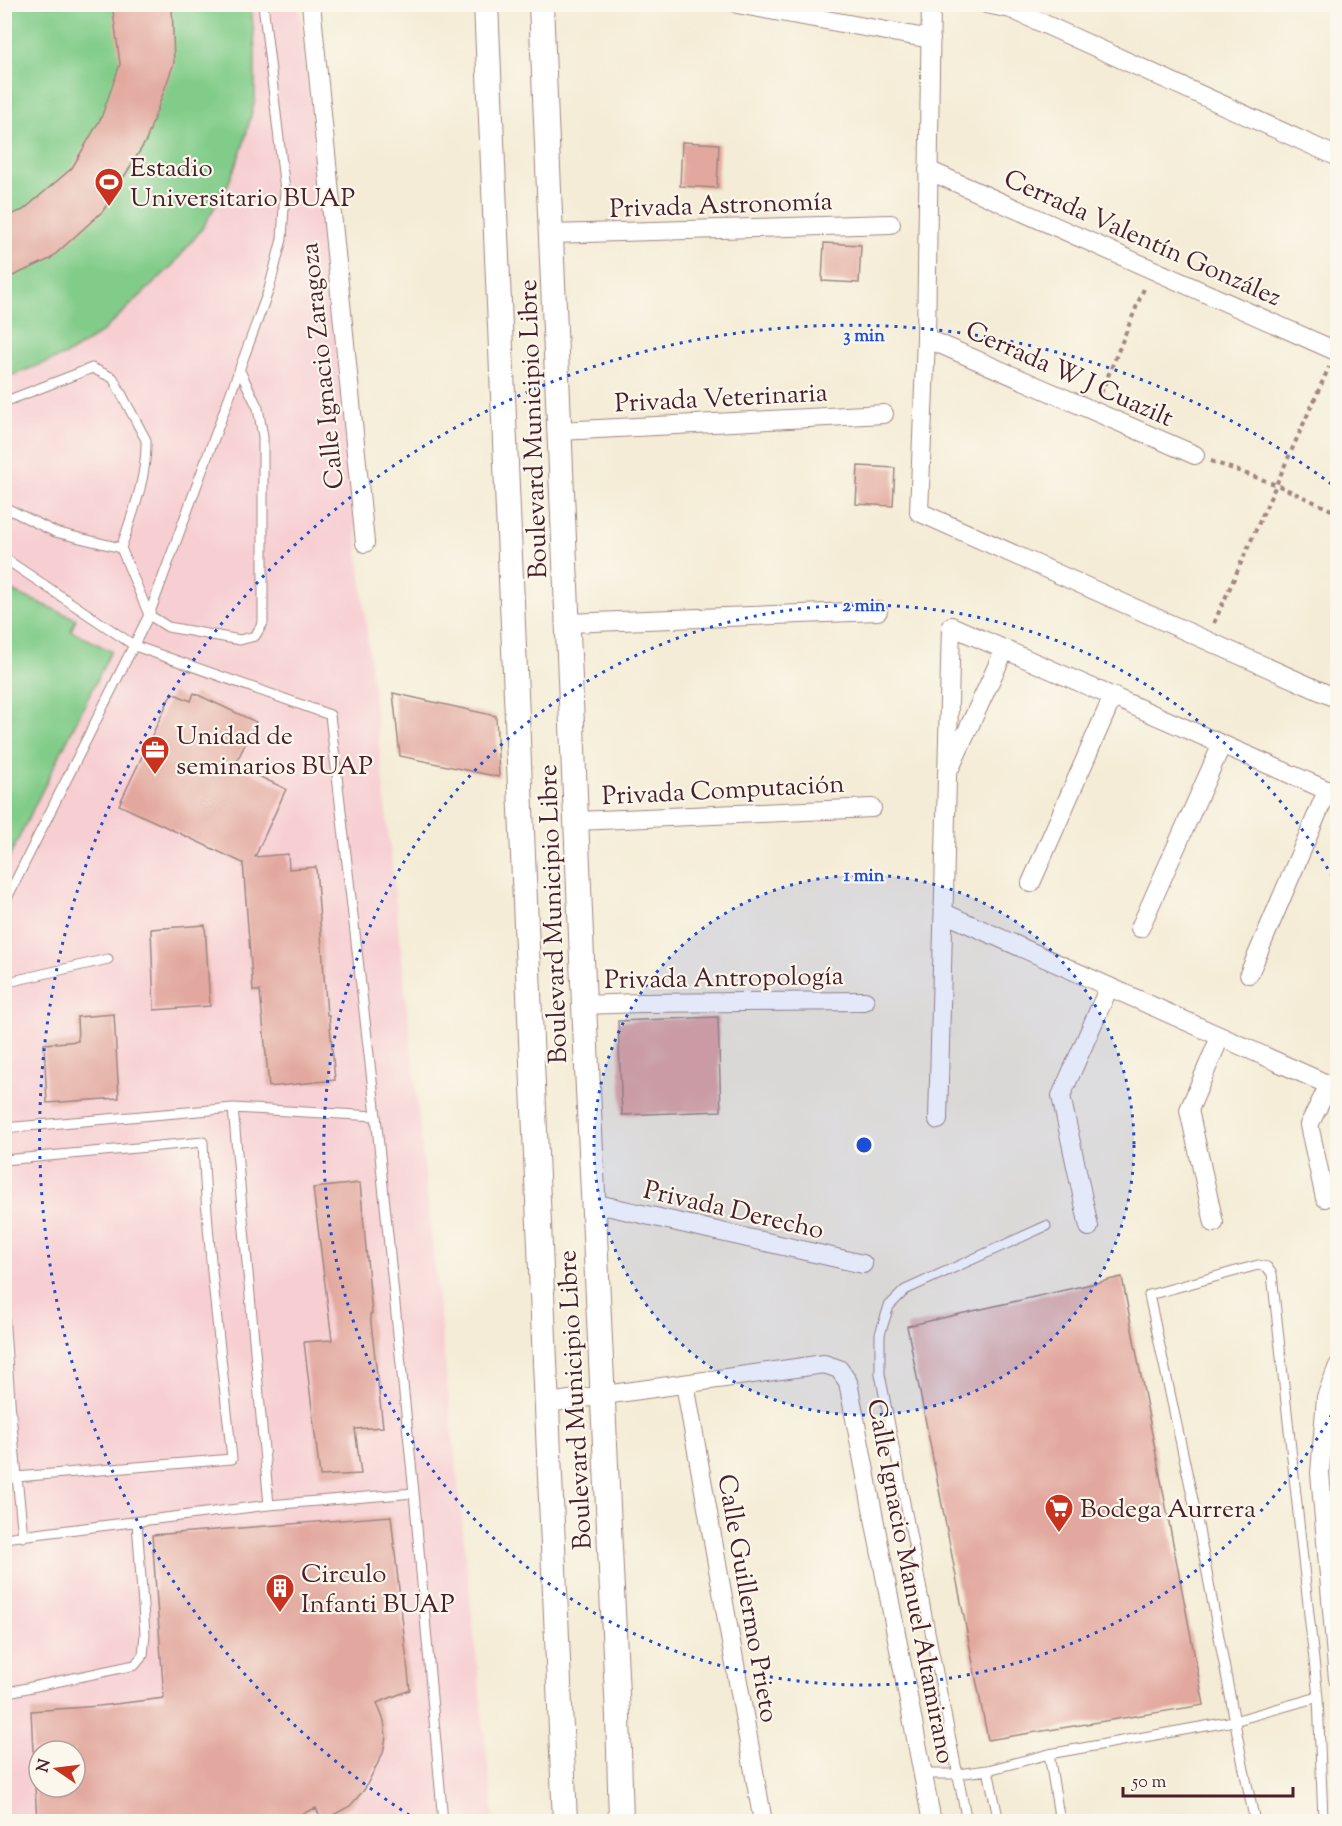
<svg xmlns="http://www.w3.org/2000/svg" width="1342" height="1826" font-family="'Sorts Mill Goudy',serif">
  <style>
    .built { fill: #f7cfd3; fill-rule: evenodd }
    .green { fill: #81cc89; stroke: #66765a; stroke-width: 1.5 }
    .building { fill: #e2a79e }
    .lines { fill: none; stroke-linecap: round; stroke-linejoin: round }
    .lane-casing { stroke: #9f8680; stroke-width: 11 }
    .street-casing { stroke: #9f8680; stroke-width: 20 }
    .secondary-casing { stroke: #9f8680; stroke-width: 26 }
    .path { stroke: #9f8680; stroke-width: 4; stroke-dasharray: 4.5 4.5; stroke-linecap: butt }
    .lane { stroke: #fff; stroke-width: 9 }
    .street { stroke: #fff; stroke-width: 18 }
    .secondary { stroke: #fff; stroke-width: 24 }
    .ring { fill: none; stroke: #1d4ed8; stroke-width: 3; stroke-dasharray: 3 6 }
    .labels { text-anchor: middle; stroke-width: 4.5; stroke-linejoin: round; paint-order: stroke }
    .poi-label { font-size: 26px; fill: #4a1f2b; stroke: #fbf7ec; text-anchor: start }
    .street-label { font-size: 26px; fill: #4a1f2b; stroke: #fbf7ec }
    .centre { fill: #1d4ed8; stroke: #fbf7ec; stroke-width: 3 }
    .ring-label { font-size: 18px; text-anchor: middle; font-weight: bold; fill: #1d4ed8; stroke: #fbf7ec; stroke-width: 4.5; stroke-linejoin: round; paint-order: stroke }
  </style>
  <rect width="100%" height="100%" fill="#fbf7ec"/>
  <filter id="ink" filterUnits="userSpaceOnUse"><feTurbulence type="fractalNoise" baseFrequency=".0167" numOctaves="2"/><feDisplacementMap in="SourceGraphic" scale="12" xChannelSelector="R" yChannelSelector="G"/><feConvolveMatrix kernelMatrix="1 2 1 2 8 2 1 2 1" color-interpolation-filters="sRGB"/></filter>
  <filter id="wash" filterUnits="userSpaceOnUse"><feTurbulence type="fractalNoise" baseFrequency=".008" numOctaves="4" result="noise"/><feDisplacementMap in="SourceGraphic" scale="24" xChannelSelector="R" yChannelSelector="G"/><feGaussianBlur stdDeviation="1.35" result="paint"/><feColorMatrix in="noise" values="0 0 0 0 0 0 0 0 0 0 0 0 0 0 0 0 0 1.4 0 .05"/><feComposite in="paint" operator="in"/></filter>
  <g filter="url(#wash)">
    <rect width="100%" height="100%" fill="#f4ecd6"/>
    <path class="built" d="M 5,5 L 300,5 L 494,1821 L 5,1822 ZM 39,1751 L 75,1751 L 75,1787 L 39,1787 Z"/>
    <path class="green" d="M 4,5 L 251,5 L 255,48 L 255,100 L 243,146 L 228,185 L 201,230 L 172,266 L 102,332 L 68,354 L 5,378 Z
      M 5,588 L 76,619 L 71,631 L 111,651 L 5,866 Z"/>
    <g id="blocks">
      <path class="building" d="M 112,4 L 172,4 L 174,63 L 146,141 L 103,211 L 50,259 L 4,280 L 4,217 L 23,210 L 72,168 L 101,118 L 120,64 Z
        M 682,142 L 719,144 L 717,188 L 680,186 Z
        M 824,243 L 861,245 L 859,283 L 822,281 Z
        M 858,466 L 895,468 L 893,506 L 856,504 Z
        M 172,693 L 191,701 L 194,693 L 256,722 L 235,765 L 286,789 L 255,857 L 288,854 L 289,869 L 316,867 L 327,1015 L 329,1015 L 335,1080 L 269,1087 L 260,991 L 253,991 L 243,863 L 119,805 Z
        M 393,693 L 496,716 L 499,777 L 400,756 Z
        M 205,925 L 210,1006 L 154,1010 L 151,929 Z
        M 114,1014 L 119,1098 L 47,1103 L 44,1044 L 78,1041 L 77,1017 Z
        M 718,1017 L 721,1111 L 622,1115 L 618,1021 Z
        M 360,1183 L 372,1314 L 370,1314 L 383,1427 L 355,1429 L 361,1474 L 320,1476 L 304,1342 L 332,1340 L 313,1188 Z
        M 1122,1277 L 1204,1705 L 988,1740 L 907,1326 Z
        M 391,1516 L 410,1690 L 377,1703 L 384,1721 L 386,1737 L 383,1753 L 364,1790 L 350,1806 L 322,1821 L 316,1808 L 284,1821 L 37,1821 L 35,1787 L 75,1787 L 75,1751 L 33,1751 L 31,1711 L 99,1706 L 164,1698 L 152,1535 Z"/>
    </g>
  </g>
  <g filter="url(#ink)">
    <use href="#blocks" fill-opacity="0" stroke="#9f8680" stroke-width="1.5"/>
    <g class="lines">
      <g class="lane-casing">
        <path id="lane" d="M 4,402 L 92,368 L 113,378 L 146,440 C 147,477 133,513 121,548
          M 4,507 L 55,532 L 121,548 L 149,615 L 168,627 L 240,640 L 255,636 L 263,623 L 263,437 L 258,408 L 240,371
          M 4,558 L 135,646 L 330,715 L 376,1116 L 414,1493 L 443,1822
          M 4,904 L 149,615 L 269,289 L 282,239 L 285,190 L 263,4
          M 4,983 L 108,959
          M 233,1108 L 269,1505
          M 4,1128 L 233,1108 L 376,1116
          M 4,1160 L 203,1142 C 207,1248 221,1353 232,1459 L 4,1478
          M 4,1315 L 11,1415 L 23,1537
          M 4,1538 L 269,1505 L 414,1493
          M 13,1691 L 135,1665 L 143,1655 L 145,1634 L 137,1522
          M 1049,1754 L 1060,1822
          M 988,1770 L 999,1822
          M 923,1774 L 957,1774 L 988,1770 L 1049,1754 L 1234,1721 L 1318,1697
          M 967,1822 L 880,1374 L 880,1334 L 889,1306 L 905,1290 L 1046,1226
          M 1255,1822 L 1243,1765 L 1196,1514 L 1149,1295 L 1258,1265 L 1267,1267 L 1272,1274 L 1318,1697 L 1323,1819 L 1321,1822"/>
      </g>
      <g class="street-casing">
        <path id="street" d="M 311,4 L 365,543
          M 737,4 L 931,39
          M 931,4 L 926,338 L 919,512 L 1338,699
          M 986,4 L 1011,9 L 1338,157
          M 928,170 L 1338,352
          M 552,234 L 891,224
          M 926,338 L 1195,455
          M 560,431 L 884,414
          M 568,623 L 878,611
          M 951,766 L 1005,649
          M 577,821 L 872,808
          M 1031,883 L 1113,696
          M 944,913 L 1338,1089
          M 1140,928 L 1222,744
          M 1249,974 L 1327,791
          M 584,1005 L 640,1003 L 865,1001
          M 938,1120 L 951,626 L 1338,795
          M 1325,1198 L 1309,1125 L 1329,1085
          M 593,1203 L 863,1264
          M 1214,1223 L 1189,1110 L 1220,1037
          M 1089,1227 L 1061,1096 L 1109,987
          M 1338,1366 L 1326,1397 L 1320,1473 L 1338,1679
          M 685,1384 L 763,1822
          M 548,1403 L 824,1364 L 839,1369 L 848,1382 L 932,1822"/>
      </g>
      <g class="secondary-casing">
        <path id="secondary" d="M 486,4 L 565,1822
          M 541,4 L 584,1005 L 618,1716 L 621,1822"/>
      </g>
      <path class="path" d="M 1323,4 L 1338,10
        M 1101,393 L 1145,286
        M 1211,461 L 1277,485 L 1338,513
        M 1214,623 L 1329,367"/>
      <use href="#lane" class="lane"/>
      <use href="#street" class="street"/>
      <use href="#secondary" class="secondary"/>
    </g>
  </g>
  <circle cx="864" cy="1145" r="270" fill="#1d4ed8" fill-opacity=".12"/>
  <g class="ring">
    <circle cx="864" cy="1145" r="270"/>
    <path d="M1336 1407A540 540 0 1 1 1336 883"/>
    <path d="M417 1820A810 810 0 1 1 1334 486"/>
  </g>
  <defs>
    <g id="stadium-pin" transform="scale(1.5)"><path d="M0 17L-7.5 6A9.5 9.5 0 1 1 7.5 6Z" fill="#c8321e" stroke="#fbf7ec"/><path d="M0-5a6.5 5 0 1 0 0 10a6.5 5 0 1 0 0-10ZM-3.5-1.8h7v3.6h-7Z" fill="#fff"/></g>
    <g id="office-pin" transform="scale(1.5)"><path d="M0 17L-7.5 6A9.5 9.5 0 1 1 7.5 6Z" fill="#c8321e" stroke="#fbf7ec"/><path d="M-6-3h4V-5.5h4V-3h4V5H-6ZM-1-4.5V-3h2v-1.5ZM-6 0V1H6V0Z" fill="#fff"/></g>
    <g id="supermarket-pin" transform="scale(1.5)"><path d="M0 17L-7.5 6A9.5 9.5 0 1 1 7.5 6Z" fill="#c8321e" stroke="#fbf7ec"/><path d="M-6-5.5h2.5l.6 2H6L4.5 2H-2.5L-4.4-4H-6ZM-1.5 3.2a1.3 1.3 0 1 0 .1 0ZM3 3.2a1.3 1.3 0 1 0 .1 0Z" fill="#fff"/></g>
    <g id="building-pin" transform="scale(1.5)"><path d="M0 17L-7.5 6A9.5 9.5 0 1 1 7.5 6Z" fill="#c8321e" stroke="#fbf7ec"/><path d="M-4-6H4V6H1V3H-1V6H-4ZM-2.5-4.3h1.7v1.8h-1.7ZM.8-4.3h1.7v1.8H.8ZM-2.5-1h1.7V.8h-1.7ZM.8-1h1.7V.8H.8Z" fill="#fff"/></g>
  </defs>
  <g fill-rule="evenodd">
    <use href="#stadium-pin" x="109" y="182"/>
    <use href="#office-pin" x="155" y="750"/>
    <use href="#supermarket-pin" x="1059" y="1508"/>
    <use href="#building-pin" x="280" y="1588"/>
  </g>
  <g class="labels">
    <g class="poi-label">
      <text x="130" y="176">Estadio<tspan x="130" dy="30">Universitario BUAP</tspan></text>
      <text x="176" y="744">Unidad de<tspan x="176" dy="30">seminarios BUAP</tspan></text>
      <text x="1080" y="1517">Bodega Aurrera</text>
      <text x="301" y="1582">Circulo<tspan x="301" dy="30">Infanti BUAP</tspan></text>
    </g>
    <g class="street-label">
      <text transform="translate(721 204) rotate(-2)" y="9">Privada Astronomía</text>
      <text transform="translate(1143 237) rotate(24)" y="9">Cerrada Valentín González</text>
      <text transform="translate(321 366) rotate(-96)" y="9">Calle Ignacio Zaragoza</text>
      <text transform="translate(1070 373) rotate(24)" y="9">Cerrada W J Cuazilt</text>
      <text transform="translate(721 397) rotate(-3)" y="9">Privada Veterinaria</text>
      <text transform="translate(532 429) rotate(-92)" y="9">Boulevard Municipio Libre</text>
      <text transform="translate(723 789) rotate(-3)" y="9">Privada Computación</text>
      <text transform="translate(552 914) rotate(-92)" y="9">Boulevard Municipio Libre</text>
      <text transform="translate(724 977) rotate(-1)" y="9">Privada Antropología</text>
      <text transform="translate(734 1209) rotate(13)" y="9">Privada Derecho</text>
      <text transform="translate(574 1400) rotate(-93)" y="9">Boulevard Municipio Libre</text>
      <text transform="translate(912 1581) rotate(79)" y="9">Calle Ignacio Manuel Altamirano</text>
      <text transform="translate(749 1598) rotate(80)" y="9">Calle Guillermo Prieto</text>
    </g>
  </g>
  <circle cx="864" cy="1145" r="9" class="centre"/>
  <g class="ring-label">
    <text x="864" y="341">3 min</text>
    <text x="864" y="611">2 min</text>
    <text x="864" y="881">1 min</text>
  </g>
  <rect width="1342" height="1826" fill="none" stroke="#fbf7ec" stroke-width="24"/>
  <g transform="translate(57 1769) rotate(284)"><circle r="28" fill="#fbf7ec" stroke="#b4a19f" stroke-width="1.5"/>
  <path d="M0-4.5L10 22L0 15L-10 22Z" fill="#c8321e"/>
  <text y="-9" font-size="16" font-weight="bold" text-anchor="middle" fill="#4a1f2b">N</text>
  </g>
  <path d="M1123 1787v9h170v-9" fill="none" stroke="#4a1f2b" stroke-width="3"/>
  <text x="1132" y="1787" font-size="18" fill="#4a1f2b" stroke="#fbf7ec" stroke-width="4.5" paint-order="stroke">50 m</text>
</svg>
